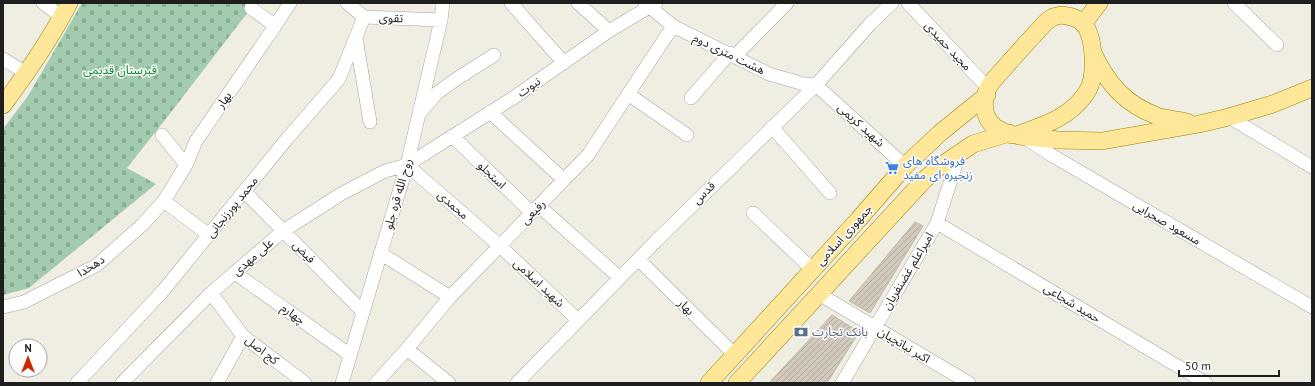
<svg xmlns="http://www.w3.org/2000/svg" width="1315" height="386" font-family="'PT Sans','Noto Sans Arabic',sans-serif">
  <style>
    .cemetery { fill: url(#cemetery-stones) }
    .building { fill: url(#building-hatch); stroke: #c3b8a4 }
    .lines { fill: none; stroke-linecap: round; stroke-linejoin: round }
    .minor-casing { stroke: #a5a5a5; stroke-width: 14 }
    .major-casing { stroke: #988400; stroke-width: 18 }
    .minor { stroke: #fff; stroke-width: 13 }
    .major { stroke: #ffe799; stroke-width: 17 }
    .labels { text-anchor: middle; stroke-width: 3; stroke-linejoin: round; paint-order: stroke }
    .street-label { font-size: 12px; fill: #1e1e1e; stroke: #fff }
    .park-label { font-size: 12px; fill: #018727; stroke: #fff }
    .shop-label { font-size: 12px; fill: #366cbe; stroke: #fff; text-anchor: start }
    .service-label { font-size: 12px; fill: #4e5e75; stroke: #fff; text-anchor: start }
  </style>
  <defs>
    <pattern id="cemetery-stones" width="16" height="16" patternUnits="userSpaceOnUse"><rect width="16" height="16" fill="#a2cbb0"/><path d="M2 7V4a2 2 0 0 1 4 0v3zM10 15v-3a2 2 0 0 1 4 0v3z" fill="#8bae97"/></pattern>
    <pattern id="building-hatch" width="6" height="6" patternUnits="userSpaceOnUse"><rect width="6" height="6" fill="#d0c9bc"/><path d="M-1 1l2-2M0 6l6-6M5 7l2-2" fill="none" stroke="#b2aca1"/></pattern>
  </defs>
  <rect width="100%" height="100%" fill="#f0eee3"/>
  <path class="cemetery" d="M 82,3 L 255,3 L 168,116 L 127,168 L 156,184 L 29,288 L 3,295 L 3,129 L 28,96 Z"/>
  <path class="building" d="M 915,222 L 923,226 L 870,313 L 849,301 Z
    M 832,315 L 859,332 L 827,383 L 769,383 Z"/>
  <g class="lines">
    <g class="minor-casing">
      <path id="minor" d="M 43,3 L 62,17
        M 347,3 L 364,17 L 441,20
        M 511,3 L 564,63
        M 578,3 L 609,31
        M 645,3 L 673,26 L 769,74 L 804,84 L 816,85 L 905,166
        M 908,3 L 988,88
        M 1234,3 L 1277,45
        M 251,8 L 275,26
        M 356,38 L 370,122
        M 735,56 L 787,3
        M 3,59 L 26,73
        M 628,94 L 687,135
        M 691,98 L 730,53
        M 490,112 L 564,180
        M 419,114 L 437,93 L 455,80 L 494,55
        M 1229,117 L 1312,167
        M 772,127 L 830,193
        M 162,135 L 186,165
        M 452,136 L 532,213
        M 1024,137 L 1053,156 L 1312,307
        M 407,165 L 500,246 L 578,320
        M 245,192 L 363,312
        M 164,201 L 209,235
        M 539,206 L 620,278
        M 753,213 L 813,270
        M 937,223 L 1206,383
        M 380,253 L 450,297
        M 638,259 L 735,355
        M 235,273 L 350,355
        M 211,293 L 243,336 L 305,383
        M 819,294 L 969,383
        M 3,307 L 24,302 L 97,265 L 142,225 L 164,201 L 186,165 L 196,141 L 275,26 L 290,3
        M 407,349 L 449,383
        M 77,383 L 162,292 L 286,140 L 339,79 L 364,17
        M 122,383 L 211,293 L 283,231 L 341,194 L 385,171 L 407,165 L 513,98 L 609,31 L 656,3
        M 217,383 L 243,336
        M 342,383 L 407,165 L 441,20 L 443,3
        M 376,383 L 407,349 L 450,297 L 588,155 L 673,26
        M 517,383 L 656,241 L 816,85 L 870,24 L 892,3
        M 842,383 L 937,223 L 960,152"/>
    </g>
    <g class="major-casing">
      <path id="major" d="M 1061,15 C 1069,16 1077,17 1083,23 C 1095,36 1096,76 1088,90 C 1078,107 1063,117 1046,124 C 1040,126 1020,135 1014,135 C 1008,135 1000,130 995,127 C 983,118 982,101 988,88 C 992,80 1001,72 1007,65 C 1020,50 1033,36 1046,22 L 1053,17 Z
        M 1083,24 L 1099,3
        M 1094,55 C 1108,84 1125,104 1157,116 C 1166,119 1177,120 1187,122
        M 3,105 C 27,73 51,39 69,3
        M 1019,136 L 1058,140 L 1102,141 L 1199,124 L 1229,117 L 1273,104 L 1312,88
        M 709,383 L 858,220 L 905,166 L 940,133 L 987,95
        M 737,383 L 925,179 L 942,165 L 973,144 L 1009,133"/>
    </g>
    <use href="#minor" class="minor"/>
    <use href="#major" class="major"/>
  </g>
  <defs>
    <g id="supermarket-bare" transform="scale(1.08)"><path d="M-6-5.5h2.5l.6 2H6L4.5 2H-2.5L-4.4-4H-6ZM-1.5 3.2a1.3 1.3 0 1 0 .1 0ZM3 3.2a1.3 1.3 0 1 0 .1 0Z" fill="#3f7fe0" stroke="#fff" stroke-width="2.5" paint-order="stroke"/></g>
    <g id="bank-bare" transform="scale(1.08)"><path d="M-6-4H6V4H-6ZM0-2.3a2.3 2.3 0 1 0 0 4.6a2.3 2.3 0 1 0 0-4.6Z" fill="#5c6f8a" stroke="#fff" stroke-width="2.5" paint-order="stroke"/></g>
  </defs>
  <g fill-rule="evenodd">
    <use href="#supermarket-bare" x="892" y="168"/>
    <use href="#bank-bare" x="801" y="332"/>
  </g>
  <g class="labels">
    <g class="street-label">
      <text transform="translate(391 18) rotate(2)" y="4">تقوی</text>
      <text transform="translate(948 46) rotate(47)" y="4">مجید حمیدی</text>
      <text transform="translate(729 54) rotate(26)" y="4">هشت متری دوم</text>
      <text transform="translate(529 87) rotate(-35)" y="4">نبوت</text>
      <text transform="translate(224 100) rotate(-55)" y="4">بهار</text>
      <text transform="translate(861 125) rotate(42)" y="4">شهید کریمی</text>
      <text transform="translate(492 175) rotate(44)" y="4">استجلو</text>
      <text transform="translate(704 193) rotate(-45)" y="4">قدس</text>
      <text transform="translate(398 194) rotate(-74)" y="4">روح الله قره جلو</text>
      <text transform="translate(453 205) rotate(41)" y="4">محمدی</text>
      <text transform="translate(232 207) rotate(-51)" y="4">محمد پورزنجانی</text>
      <text transform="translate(533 212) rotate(-46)" y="4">رفیعی</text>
      <text transform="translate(1167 223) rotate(30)" y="4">مسعود صحرایی</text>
      <text transform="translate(844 235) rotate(-48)" y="4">جمهوری اسلامی</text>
      <text transform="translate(304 252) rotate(45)" y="4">فیض</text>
      <text transform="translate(253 257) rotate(-41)" y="4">علی مهدی</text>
      <text transform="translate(91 266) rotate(-32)" y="4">دهخدا</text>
      <text transform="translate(908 271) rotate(-59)" y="4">امیراعلم غضنفریان</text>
      <text transform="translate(539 283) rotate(43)" y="4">شهید اسلامی</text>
      <text transform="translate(1072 303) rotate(31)" y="4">حمید شجاعی</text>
      <text transform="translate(686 307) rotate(45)" y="4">بهار</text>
      <text transform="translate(293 314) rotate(36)" y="4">چهارم</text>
      <text transform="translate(904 345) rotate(31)" y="4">اکبر نباتچیان</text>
      <text transform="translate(262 350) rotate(38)" y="4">کج اصل</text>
    </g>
    <g class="park-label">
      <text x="120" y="74">قبرستان قدیمى</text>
    </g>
    <g class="shop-label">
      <text x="903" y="165">فروشگاه های<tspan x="903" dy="14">زنجیره ای مفید</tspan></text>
    </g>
    <g class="service-label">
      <text x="812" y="336">بانک تجارت</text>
    </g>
  </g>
  <rect width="1315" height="386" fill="none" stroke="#1e1e1e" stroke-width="8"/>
  <g transform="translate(28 358)"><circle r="19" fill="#ffffff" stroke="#a5a5a5"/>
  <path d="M0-3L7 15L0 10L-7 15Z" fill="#cc2800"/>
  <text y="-6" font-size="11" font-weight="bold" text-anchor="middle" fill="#1e1e1e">N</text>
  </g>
  <path d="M1179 370v6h100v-6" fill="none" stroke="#1e1e1e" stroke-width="2"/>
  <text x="1185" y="370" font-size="12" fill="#1e1e1e" stroke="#ffffff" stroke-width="3" paint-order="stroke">50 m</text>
</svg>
